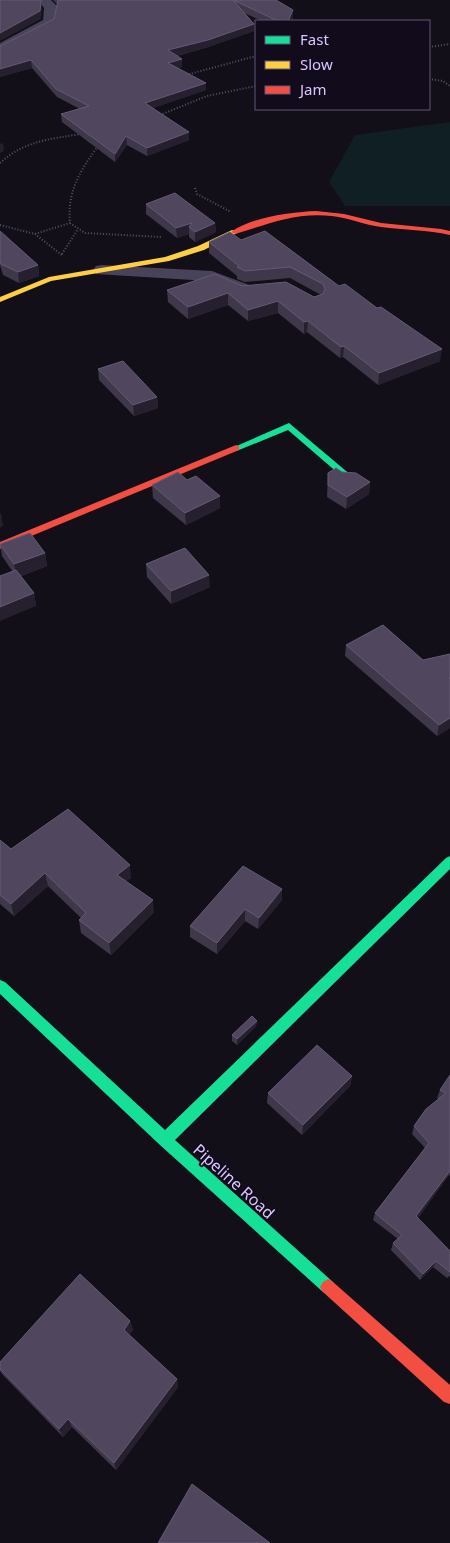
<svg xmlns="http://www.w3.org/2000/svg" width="450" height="1543" font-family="'Noto Sans',sans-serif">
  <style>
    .green { fill: #101f24 }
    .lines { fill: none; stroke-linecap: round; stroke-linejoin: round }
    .path { stroke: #4e5667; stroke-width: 2; stroke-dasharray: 1 2; stroke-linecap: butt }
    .street { fill: #494359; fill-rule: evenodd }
    .fast { fill: #16e098; fill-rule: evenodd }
    .slow { fill: #ffcf43; fill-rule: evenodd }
    .jam { fill: #f24e42; fill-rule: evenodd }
    .wall { fill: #3f374a }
    .shaded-wall { fill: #26202e }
    .building { fill: #50465d; stroke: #655a76 }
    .labels { text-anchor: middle; stroke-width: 4; stroke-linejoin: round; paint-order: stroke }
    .near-street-label { font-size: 16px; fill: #dbc7ff; stroke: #120b1c }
  </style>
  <rect width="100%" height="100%" fill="#130f18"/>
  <path class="green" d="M 450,122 L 450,206 L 345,206 L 329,182 L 355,135 Z"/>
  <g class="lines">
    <path class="path" d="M 429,47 L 450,44
      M 186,75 L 256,56
      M 429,79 L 443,81 L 450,86
      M 160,115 L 207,96 L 256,86
      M 98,146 C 80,171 67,191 70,223 L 85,233 L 162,237
      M 0,163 C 24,141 50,139 81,134
      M 195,188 L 197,194 L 231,212
      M 0,225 L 35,234 L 63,256
      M 35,234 L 70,223
      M 62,254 L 78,229"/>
    <path class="street" d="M 37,0 L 51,0 L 58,7 L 54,25 L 0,53 L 0,43 L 43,20 L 44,8 Z
      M 102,265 L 212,271 L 252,286 L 254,290 L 252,294 L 238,294 L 209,281 L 96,274 L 93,270 L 96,266 Z"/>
    <path class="fast" d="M 289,423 L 352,476 L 352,480 L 346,480 L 288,430 L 239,450 L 236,451 L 232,448 Z
      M 450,856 L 450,869 L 175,1140 L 333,1282 L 336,1287 L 333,1292 L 328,1295 L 323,1292 L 160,1145 L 0,994 L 0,980 L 5,982 L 165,1130 L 446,858 Z"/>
    <path class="slow" d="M 232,230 L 239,232 L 204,250 L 169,261 L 51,281 L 0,302 L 0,297 L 49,277 L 165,257 L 198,246 Z"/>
    <path class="jam" d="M 316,211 L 344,214 L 381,223 L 441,229 L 450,231 L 450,235 C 427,230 404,230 381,227 C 365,225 349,218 332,216 C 295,212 269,224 235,234 L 231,232 C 251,217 292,212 316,211 Z
      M 236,445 L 239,446 L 239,450 L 0,549 L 0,542 Z
      M 328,1279 L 333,1282 L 450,1385 L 450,1404 L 444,1402 L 323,1292 L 320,1287 L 323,1282 Z"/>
  </g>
  <path class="wall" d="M 53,0 L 276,0 L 293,10 L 293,18 L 291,21 L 262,21 L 244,13 L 254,24 L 254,31 L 208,47 L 177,56 L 182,59 L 182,67 L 178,68 L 206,83 L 206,90 L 153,108 L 189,140 L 147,156 L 127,145 L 115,162 L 62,122 L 61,114 L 80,109 L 57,97 L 32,68 L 0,77 L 54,19 L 57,4 Z
    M 146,204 L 215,223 L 216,232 L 195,242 L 189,237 L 189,234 L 177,238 L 146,214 Z
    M 0,231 L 38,265 L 39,276 L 19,283 L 3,275 L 0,265 Z
    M 265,231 L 440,361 L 378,385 L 343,357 L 340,358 L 307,332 L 304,334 L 278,313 L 248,321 L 228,305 L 188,319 L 168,302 L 167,290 L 242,286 L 314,297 L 321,295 L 290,278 L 245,282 L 237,279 L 237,276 L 209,253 L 209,242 L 241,240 Z
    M 98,369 L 157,397 L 158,408 L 134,416 L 99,380 Z
    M 342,472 L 370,482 L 369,494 L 346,509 L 327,497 L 328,473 Z
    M 187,480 L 220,508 L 186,525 L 153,498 L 152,485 Z
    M 0,544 L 45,553 L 47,566 L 21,576 L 34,593 L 36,606 L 2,556 Z
    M 146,564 L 210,587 L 171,604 L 147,577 Z
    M 346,645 L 450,728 L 437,736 L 345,656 Z
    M 0,840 L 11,849 L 131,878 L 126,881 L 154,912 L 111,955 L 81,933 L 79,920 L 81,918 L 48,886 L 14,916 L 0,904 Z
    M 243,866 L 282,900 L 258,929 L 245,921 L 217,954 L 190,937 L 190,926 Z
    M 257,1021 L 256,1026 L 237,1045 L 232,1041 L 232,1035 Z
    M 450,1075 L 450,1176 L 449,1175 L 418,1218 L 450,1251 L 450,1276 L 447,1278 L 433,1267 L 420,1280 L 391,1250 L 393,1243 L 398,1239 L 373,1220 L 375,1213 L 425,1148 L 412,1134 L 414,1126 L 439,1099 L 437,1098 L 440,1090 Z
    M 352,1076 L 350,1086 L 302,1135 L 267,1103 L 268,1093 Z
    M 130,1321 L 133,1330 L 129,1335 L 177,1379 L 178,1387 L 116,1470 L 72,1427 L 63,1437 L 2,1374 L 0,1371 L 0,1362 Z"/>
  <path class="shaded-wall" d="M 41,1 L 42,9 L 41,19 L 0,41 L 0,33 Z
    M 293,10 L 293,18 L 291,21 L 288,21 Z
    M 254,24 L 254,31 L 208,47 L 168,58 L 168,50 Z
    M 182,59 L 182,67 L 168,71 L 168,63 Z
    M 31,60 L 32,68 L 0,77 L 0,69 Z
    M 206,83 L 206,90 L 145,111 L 145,103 Z
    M 189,132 L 189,140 L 147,156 L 147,148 Z
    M 126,136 L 127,145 L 115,162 L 115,154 Z
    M 3,143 L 4,151 L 0,153 L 0,144 Z
    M 192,223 L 189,227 L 189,234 L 177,238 L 176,228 Z
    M 215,223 L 216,232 L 195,242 L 195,232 Z
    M 38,265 L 39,276 L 19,283 L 18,272 Z
    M 228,293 L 228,305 L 188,319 L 188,307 Z
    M 278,301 L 278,313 L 248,321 L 248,310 Z
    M 308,321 L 307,332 L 304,334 L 304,322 Z
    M 344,346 L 343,357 L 340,358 L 341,347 Z
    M 442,349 L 440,361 L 378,385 L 379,373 Z
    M 157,397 L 158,408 L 134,416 L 133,405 Z
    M 370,482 L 369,494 L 346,509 L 347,497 Z
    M 220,496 L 220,508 L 186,525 L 185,513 Z
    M 1,513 L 3,525 L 0,528 L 0,514 Z
    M 45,553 L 47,566 L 17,577 L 14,564 Z
    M 209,575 L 210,587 L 171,604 L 171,591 Z
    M 34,593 L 36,606 L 0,621 L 0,607 Z
    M 450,718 L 450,728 L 437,736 L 439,725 Z
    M 130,865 L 131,878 L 119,887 L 117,875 Z
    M 45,873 L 48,886 L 14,916 L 11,904 Z
    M 282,889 L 282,900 L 258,929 L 259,918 Z
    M 153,900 L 154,912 L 111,955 L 109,943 Z
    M 245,909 L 245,921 L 217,954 L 217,943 Z
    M 257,1021 L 256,1026 L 237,1045 L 237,1039 Z
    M 352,1076 L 350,1086 L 302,1135 L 303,1125 Z
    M 450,1171 L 449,1175 L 414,1223 L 416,1216 Z
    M 436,1261 L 433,1267 L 420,1280 L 423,1274 Z
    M 130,1321 L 133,1330 L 126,1339 L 124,1330 Z
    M 177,1379 L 178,1387 L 116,1470 L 114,1463 Z
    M 68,1419 L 72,1427 L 63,1437 L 59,1429 Z"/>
  <path class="building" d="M 0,0 L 41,0 L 41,1 L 40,11 L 0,33 Z
    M 58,0 L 233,0 L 254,24 L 208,40 L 168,50 L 182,59 L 168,63 L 206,83 L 145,103 L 189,132 L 147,148 L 126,136 L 115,154 L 61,114 L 89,106 L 56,89 L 31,60 L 0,69 L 0,46 L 54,19 Z
    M 233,0 L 276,0 L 293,10 L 288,21 L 278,21 Z
    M 175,193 L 215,223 L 195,232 L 189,227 L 192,223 L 176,228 L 146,204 Z
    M 0,231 L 38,265 L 18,272 L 1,264 L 0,260 Z
    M 265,231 L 339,286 L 345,284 L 377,308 L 381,307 L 442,349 L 379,373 L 344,346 L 341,347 L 308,321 L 304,322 L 278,301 L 248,310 L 228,293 L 188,307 L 167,290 L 215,274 L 242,286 L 286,282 L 314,297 L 323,294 L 325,289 L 323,284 L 290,267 L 245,271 L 237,267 L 239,266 L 209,242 L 230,232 L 241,240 Z
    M 123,361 L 157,397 L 133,405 L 98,369 Z
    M 336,468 L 342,472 L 356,473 L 370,482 L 347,497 L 328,485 L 328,473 Z
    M 178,472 L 187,480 L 196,476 L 220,496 L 185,513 L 152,485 Z
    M 30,533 L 45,553 L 14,564 L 0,544 Z
    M 185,548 L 209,575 L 171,591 L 146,564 Z
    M 16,570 L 34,593 L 0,607 L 0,576 Z
    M 383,625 L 423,660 L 450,654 L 450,678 L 449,678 L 450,679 L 450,718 L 439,725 L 346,645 Z
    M 68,809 L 130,865 L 117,875 L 153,900 L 109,943 L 79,920 L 86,913 L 45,873 L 11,904 L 0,895 L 0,840 L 11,849 Z
    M 243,866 L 282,889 L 259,918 L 245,909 L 217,943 L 190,926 Z
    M 252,1016 L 257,1021 L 237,1039 L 232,1035 Z
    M 317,1045 L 352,1076 L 303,1125 L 268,1093 Z
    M 450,1075 L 450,1171 L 416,1216 L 450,1251 L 450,1272 L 436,1261 L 423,1274 L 393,1243 L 402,1235 L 375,1213 L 429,1143 L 414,1126 L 426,1109 L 446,1093 L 440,1090 Z
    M 80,1274 L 130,1321 L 124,1330 L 177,1379 L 114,1463 L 68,1419 L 59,1429 L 0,1369 L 0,1362 Z
    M 192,1484 L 270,1543 L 158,1543 Z"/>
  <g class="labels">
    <g class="near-street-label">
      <text transform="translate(234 1181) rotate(42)" y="6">Pipeline Road</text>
    </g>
  </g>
  <rect x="255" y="20" width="175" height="90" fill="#120b1c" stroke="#625677"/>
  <rect x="265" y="36" width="25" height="8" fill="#16e098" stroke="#625677"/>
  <text x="300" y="45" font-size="15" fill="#dbc7ff">Fast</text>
  <rect x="265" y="61" width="25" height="8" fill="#ffcf43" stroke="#625677"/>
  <text x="300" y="70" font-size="15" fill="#dbc7ff">Slow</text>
  <rect x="265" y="86" width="25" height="8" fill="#f24e42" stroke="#625677"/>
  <text x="300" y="95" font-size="15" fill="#dbc7ff">Jam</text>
</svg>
